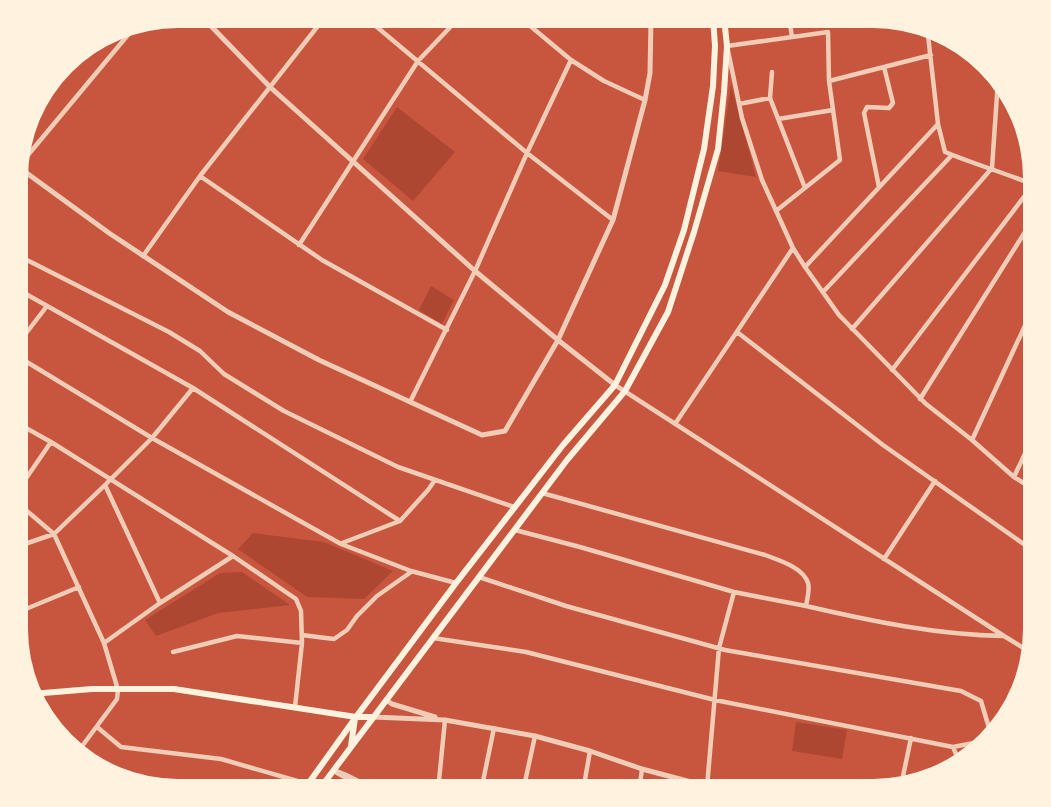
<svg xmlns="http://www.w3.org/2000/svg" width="1051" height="807" font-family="Raleway,sans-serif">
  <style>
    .green { fill: #ae4732 }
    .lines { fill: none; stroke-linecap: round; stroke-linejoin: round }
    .minor { stroke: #f1ccb7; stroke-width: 4.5 }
    .tertiary { stroke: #f1ccb7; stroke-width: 5 }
    .secondary { stroke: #fff3e0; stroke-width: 6 }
  </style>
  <rect width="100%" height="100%" fill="#c8553d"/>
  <path class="green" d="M 731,85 L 756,177 L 718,171 Z
    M 397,107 L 455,152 L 413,201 L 363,159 Z
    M 431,286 L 454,300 L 442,324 L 419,310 Z
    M 253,533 L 324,542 L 393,571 L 364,599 L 307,597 L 238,549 Z
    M 242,572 L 290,605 L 218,613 L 156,636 L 145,620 L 220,573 Z
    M 796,722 L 847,730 L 842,759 L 792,751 Z"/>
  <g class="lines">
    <path class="minor" d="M 789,17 L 792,37
      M 523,20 L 571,60 L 604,81 L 645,100
      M 371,22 L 527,153 L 613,220
      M 928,35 L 938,124 L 945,152 C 974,164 1005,173 1034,185
      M 829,81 L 828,32 L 727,46 L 742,118 L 762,180 L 793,248 L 805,267 L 839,315 L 926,404 L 972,440 L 1014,477 L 1035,490
      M 770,98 L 772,72
      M 739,104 L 770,98 L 805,188
      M 778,119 L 833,110
      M 18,167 L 137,24
      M 200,176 L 322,260 L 447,330
      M 879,187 L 864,113 L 867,107 L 889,108 L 893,103 L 884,67
      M 776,211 L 840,160 L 829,81 L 931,55
      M 299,245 L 418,61 L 456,21
      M 17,255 L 169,332 L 200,351 L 224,374 L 284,411 L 398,467 L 514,507
      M 143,256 L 200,176 L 321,22
      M 805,267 L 938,124
      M 17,289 L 193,388 L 400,521
      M 823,292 L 952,155
      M 852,329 L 992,168 L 998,80
      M 737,332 L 883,445 L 1035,552
      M 17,345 L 47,306
      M 17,356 L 152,438 L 341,544 L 411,571 L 456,583
      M 892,370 L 1033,185 L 1034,174
      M 615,385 L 1004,636 L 1030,652
      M 920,399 L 1035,216
      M 410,402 L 475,271 L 527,153 L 571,60
      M 17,423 L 51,442 L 233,556 L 296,599 L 301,611 L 302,643 L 295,707
      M 675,424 L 793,248
      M 972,440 L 1035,304
      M 1014,477 L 1035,432
      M 105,485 L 160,603
      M 16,493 L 51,442
      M 542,493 L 765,555 C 778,560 803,567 808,583 C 810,589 807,600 806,606 C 871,621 937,635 1004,636
      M 16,505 L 27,511 L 54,534 L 104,643 L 118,690 L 117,699 L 77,753
      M 515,530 L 580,547 L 734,592
      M 342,543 L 400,521 L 428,490 L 435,480
      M 16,547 L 54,534 L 105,485 L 152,438 L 193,388
      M 884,559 L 935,481
      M 479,577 L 566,606 L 725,650 L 961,691 L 981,701 L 992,738
      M 16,613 L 79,587
      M 302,635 L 334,639 L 347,630 L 357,616 L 377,596 L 411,572
      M 433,638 L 526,652 L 715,700 L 953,747 L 959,761
      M 104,643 L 160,603 L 233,556
      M 173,652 L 237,636 L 302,643
      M 1011,697 L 1018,681
      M 36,705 L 43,694
      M 97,727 L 121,747 L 221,759 L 308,784
      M 953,747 L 989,740
      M 334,770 C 348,775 361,781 372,791
      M 337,773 L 369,790
      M 901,786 L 911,738
      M 707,787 L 719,648 L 734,592 L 806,606
      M 438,791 L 445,720
      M 481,791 L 494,728
      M 523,791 L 535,736
      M 583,791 L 590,751
      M 639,791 L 642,769
      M 677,791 L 681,779"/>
    <path class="tertiary" d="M 209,24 L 270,87 L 475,271 L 558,340 L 615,385
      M 17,166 L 109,233 L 228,312 L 319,360 L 482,435 L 505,431 L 558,340 L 613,220 L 645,100 L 650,73 L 651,19
      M 386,700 L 392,704 L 435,717
      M 373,717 L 445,720 L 535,736 L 590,751 L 642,769 L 725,791"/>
    <path class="secondary" d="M 31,694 L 92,689 L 174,689 L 356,717 L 373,717
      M 351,746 L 355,718
      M 303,791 L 356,717 L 456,583 L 563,445 L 615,385 L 665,285 L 684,230 L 704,149 L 713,86 L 715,46 L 713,18
      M 318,791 L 567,460 L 625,391 L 668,312 L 694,232 L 718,149 L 724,92 L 727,46 L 724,18"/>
  </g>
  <path d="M0 0H1051V807H0ZM178 28H873A150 150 0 0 1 1023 178V629A150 150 0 0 1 873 779H178A150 150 0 0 1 28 629V178A150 150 0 0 1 178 28Z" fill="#fff3e0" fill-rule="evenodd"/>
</svg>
